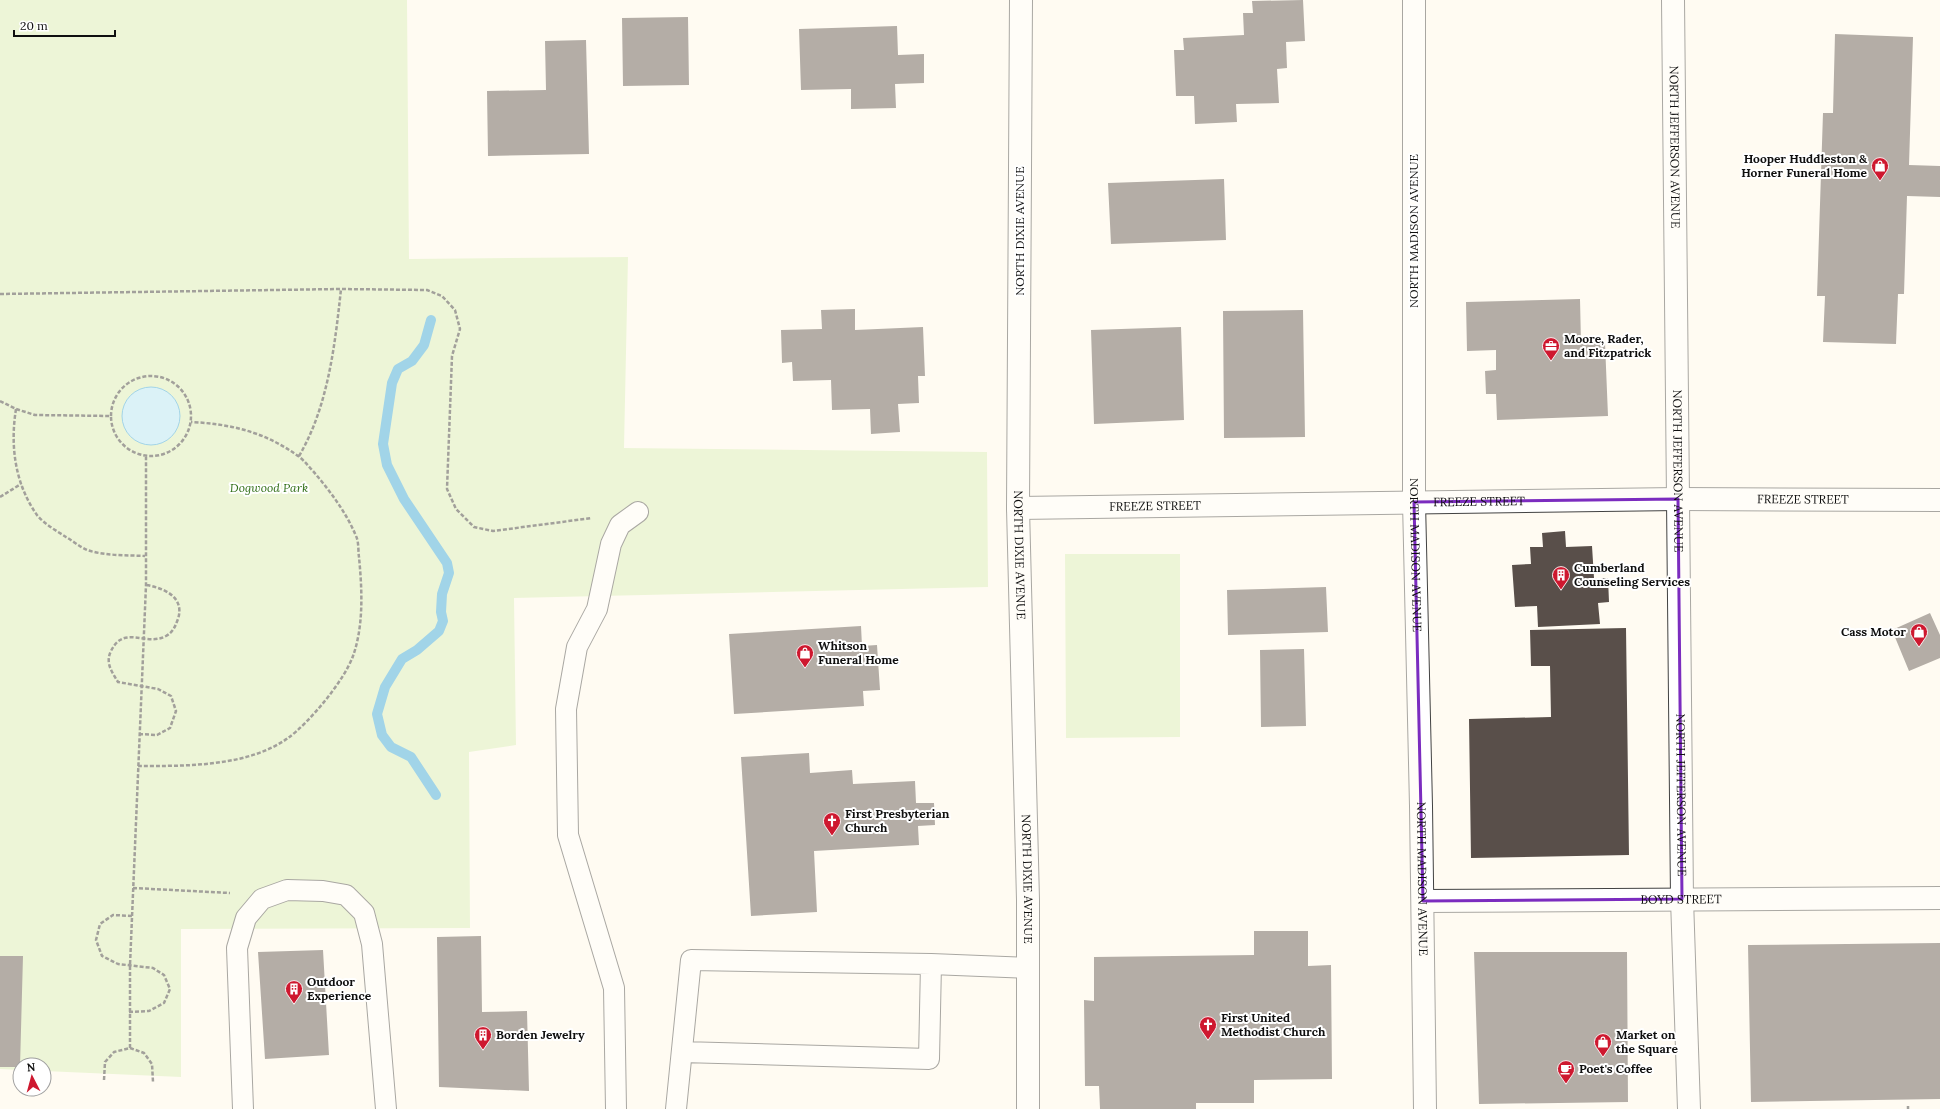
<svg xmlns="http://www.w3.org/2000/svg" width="1940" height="1109" font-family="Lora,serif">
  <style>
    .green { fill: #d8eeb6 }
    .water { fill: #b0e6fc; stroke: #30a4db }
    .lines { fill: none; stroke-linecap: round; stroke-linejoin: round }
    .stream { stroke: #30a4db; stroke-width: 10 }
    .building { fill: #594f4a }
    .service-casing { stroke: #424242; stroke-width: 22 }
    .minor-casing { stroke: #424242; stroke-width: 24 }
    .tertiary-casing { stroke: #424242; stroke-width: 24 }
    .path { stroke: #313131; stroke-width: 2.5; stroke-dasharray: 4 2; stroke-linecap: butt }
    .service { stroke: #fff; stroke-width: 20 }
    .minor { stroke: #fff; stroke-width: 22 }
    .tertiary { stroke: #fff; stroke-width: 22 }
    .marked { fill: none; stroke: #7b2cbf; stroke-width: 3; stroke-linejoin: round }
    .labels { text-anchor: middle; stroke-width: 4; stroke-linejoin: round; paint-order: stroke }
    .street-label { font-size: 12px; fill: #0f0f0f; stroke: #fff }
    .poi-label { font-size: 12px; font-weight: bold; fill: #0f0f0f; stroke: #fff; text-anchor: start }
    .park-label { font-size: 12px; font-style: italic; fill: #316f18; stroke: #fff }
  </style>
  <rect width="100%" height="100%" fill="#fffbf2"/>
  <path class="green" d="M 0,0 L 407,0 L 409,259 L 628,257 L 624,448 L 987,452 L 988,587 L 514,598 L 516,745 L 469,752 L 470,928 L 181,929 L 181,1077 L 44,1071 L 44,1065 L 20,1065 L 20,1070 L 0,1069 Z
    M 1065,554 L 1180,554 L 1180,737 L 1066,738 Z"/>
  <path class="water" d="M122 416a29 29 0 1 1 58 0a29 29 0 1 1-58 0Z"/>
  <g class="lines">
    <path class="stream" d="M 431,320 L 424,345 L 412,361 L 398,369 L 392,383 L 383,444 L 387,465 L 404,499 L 447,563 L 449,573 L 442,594 L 441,612 L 443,621 L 439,631 L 417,650 L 402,659 L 385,687 L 377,714 L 382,735 L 391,747 L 411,757 L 436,795"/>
  </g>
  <path class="building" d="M 1303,0 L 1305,41 L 1286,42 L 1287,68 L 1277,69 L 1279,103 L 1236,104 L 1237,122 L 1195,124 L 1194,96 L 1176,96 L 1174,50 L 1184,50 L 1183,38 L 1244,35 L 1243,13 L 1253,13 L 1252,1 Z
    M 688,17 L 689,85 L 623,86 L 622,18 Z
    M 897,26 L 898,55 L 924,54 L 924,83 L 895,84 L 896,108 L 851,109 L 851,89 L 801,90 L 799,29 Z
    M 1835,34 L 1913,37 L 1909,165 L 1940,166 L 1940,197 L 1907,196 L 1904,294 L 1898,294 L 1896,344 L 1823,342 L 1825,296 L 1817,296 L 1823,113 L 1833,113 Z
    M 586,40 L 589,154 L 488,156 L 487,91 L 546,90 L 545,41 Z
    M 1224,179 L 1226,240 L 1111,244 L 1108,183 Z
    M 1580,299 L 1581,344 L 1605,343 L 1608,416 L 1497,420 L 1496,394 L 1486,394 L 1485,371 L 1496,370 L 1496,350 L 1467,351 L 1466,302 Z
    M 855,309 L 855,330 L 923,327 L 925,376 L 918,376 L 919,403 L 898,404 L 900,432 L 871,434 L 870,409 L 832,410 L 831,380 L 793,381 L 792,362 L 782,363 L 781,330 L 822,329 L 821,310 Z
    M 1303,310 L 1305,437 L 1224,438 L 1223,311 Z
    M 1181,327 L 1184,420 L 1094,424 L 1091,330 Z
    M 1565,531 L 1566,547 L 1592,546 L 1594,578 L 1608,578 L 1609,602 L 1598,603 L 1600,624 L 1538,627 L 1537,606 L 1515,607 L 1512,565 L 1531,564 L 1530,547 L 1543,547 L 1542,533 Z
    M 1326,587 L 1328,632 L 1228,635 L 1227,590 Z
    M 1930,613 L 1940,635 L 1940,658 L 1909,671 L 1892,630 Z
    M 861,626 L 862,646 L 877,645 L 880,690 L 863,691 L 864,706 L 734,714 L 729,634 Z
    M 1626,628 L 1629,855 L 1471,858 L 1469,719 L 1551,717 L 1550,666 L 1531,666 L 1530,630 Z
    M 1304,649 L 1306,726 L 1261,727 L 1260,650 Z
    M 809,753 L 810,773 L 852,770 L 853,784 L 915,781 L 916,803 L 934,803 L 935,825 L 918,826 L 919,845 L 814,851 L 817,912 L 751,916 L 741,757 Z
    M 1254,931 L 1308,931 L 1308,966 L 1331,965 L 1332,1079 L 1254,1080 L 1254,1103 L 1196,1103 L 1196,1109 L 1100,1109 L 1099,1086 L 1085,1086 L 1084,1000 L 1094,1001 L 1094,957 L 1254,955 Z
    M 481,936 L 482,1012 L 527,1011 L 529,1091 L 439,1087 L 437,937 Z
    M 1940,943 L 1940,1099 L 1751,1102 L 1748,945 Z
    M 323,950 L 329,1055 L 265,1059 L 258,952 Z
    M 1474,952 L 1627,952 L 1628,1102 L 1479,1104 Z
    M 0,956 L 23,956 L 20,1067 L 0,1067 Z"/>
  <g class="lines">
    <g class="service-casing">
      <path id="service" d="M 682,1052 L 929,1059 L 931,964
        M 243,1109 L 237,948 L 246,918 L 262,899 L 287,890 L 323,891 L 346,895 L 364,913 L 372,944 L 386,1109
        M 616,1109 L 614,988 L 568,835 L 566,709 L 577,647 L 597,609 L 611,544 L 620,525 L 638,512
        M 676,1109 L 691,960 L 931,964 L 1029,968"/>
    </g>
    <g class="minor-casing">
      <g id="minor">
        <path id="s1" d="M 1414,0 L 1414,502 L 1421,806 L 1425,1109"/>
        <path id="s2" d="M 1673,0 L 1682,899 L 1689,1109"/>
        <path id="s3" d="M 1018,508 L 1678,499 L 1940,500"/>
        <path id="s4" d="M 1423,901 L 1940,898"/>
      </g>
    </g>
    <g class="tertiary-casing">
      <g id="tertiary">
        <path id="s5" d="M 1021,0 L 1018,508 L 1028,900 L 1028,1109"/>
      </g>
    </g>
    <path class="path" d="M 0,294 L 341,289 L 427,290 L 442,296 L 455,310 L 460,329 L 452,356 L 447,489 L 456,509 L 474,527 L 493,531 L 592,518
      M111 416a40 40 0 1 1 80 0a40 40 0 1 1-80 0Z
      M 0,401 L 16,409 L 35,415 L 111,416
      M 16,409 C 10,446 15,484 37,515 C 44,524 57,531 66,537 C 73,541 80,547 87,550 C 105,556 127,555 145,556
      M 299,456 C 328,407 335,345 341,289
      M 0,497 L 21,484
      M 139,734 L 157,735 L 170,728 L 176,711 L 171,696 L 158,689 L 118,682 C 112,672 105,663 111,651 C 124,624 146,647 166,636 C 173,632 175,627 178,619 C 185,597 164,588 146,585
      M 138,766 C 185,766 248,767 288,738 C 309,723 344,681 353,656 C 364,625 362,589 359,557 C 358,551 359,542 356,536 C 346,512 330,491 313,471 C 308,466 304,460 298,456 C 265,432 231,424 191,422
      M 133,888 L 230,893
      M 129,1012 L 149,1011 L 164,1003 L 170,989 L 164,975 L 153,968 L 118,964 L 102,956 L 96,940 L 100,924 L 113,915 L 132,916
      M 130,1048 L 130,965 L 146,585 L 146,457
      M 104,1080 L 105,1062 L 114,1052 L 130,1048 L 144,1053 L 152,1064 L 153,1082
      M 1908,1106 L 1908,1109"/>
    <use href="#service" class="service"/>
    <use href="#minor" class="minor"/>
    <use href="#tertiary" class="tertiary"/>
  </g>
  <path d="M0 0H1940V1109H0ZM 1678,499 L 1682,899 L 1423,901 L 1414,502 Z" fill="#fffbf2" fill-opacity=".55" fill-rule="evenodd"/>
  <path class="marked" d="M 1678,499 L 1682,899 L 1423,901 L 1414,502 Z"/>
  <defs>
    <g id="shop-pin" transform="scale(0.9)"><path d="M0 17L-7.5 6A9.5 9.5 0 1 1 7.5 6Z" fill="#ce182f" stroke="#fff"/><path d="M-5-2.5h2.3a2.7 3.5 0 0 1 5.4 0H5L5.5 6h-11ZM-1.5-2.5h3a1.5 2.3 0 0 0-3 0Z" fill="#fff"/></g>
    <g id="office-pin" transform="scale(0.9)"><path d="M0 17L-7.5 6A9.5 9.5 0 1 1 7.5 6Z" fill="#ce182f" stroke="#fff"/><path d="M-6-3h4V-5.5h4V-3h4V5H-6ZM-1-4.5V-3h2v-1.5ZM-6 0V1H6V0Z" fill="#fff"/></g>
    <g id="building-pin" transform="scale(0.9)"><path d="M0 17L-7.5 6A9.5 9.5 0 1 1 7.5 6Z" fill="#ce182f" stroke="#fff"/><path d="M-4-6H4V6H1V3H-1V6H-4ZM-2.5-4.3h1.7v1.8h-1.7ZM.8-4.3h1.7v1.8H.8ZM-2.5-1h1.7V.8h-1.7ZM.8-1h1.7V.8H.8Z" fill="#fff"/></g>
    <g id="church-pin" transform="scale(0.9)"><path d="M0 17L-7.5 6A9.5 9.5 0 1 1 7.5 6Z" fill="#ce182f" stroke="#fff"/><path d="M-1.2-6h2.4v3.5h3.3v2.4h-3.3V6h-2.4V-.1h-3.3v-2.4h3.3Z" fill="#fff"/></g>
    <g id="cafe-pin" transform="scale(0.9)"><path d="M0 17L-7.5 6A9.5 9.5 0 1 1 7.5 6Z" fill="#ce182f" stroke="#fff"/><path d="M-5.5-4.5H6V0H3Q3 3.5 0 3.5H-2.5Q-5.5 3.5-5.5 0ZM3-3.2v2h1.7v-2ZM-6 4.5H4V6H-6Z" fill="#fff"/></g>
  </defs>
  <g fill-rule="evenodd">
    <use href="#shop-pin" x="1880" y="166"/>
    <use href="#office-pin" x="1551" y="346"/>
    <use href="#building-pin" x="1561" y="575"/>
    <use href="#shop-pin" x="1919" y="632"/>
    <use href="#shop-pin" x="805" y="653"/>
    <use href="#church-pin" x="832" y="821"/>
    <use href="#building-pin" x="294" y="989"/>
    <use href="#church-pin" x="1208" y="1025"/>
    <use href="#building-pin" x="483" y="1035"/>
    <use href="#shop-pin" x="1603" y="1042"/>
    <use href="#cafe-pin" x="1566" y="1069"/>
  </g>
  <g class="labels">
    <g class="street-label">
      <text dy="4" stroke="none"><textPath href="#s2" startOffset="147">NORTH JEFFERSON AVENUE</textPath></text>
      <text transform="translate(1020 231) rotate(-90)" y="4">NORTH DIXIE AVENUE</text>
      <text transform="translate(1414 231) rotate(-90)" y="4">NORTH MADISON AVENUE</text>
      <text dy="4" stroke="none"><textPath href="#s2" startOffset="471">NORTH JEFFERSON AVENUE</textPath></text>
      <text dy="4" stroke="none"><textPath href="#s3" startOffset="785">FREEZE STREET</textPath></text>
      <text dy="4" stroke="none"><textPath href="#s3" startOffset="461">FREEZE STREET</textPath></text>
      <text dy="4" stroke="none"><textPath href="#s3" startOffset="137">FREEZE STREET</textPath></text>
      <text dy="4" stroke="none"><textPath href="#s5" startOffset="555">NORTH DIXIE AVENUE</textPath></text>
      <text dy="4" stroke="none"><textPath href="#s1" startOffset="555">NORTH MADISON AVENUE</textPath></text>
      <text dy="4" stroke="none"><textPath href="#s2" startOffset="795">NORTH JEFFERSON AVENUE</textPath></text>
      <text dy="4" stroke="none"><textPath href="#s5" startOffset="879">NORTH DIXIE AVENUE</textPath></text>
      <text dy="4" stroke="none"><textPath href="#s1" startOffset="879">NORTH MADISON AVENUE</textPath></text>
      <text dy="4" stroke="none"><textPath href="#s4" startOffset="258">BOYD STREET</textPath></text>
    </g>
    <g class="poi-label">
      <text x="1867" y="163" text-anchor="end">Hooper Huddleston &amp;<tspan x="1867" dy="14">Horner Funeral Home</tspan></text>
      <text x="1564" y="343">Moore, Rader,<tspan x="1564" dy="14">and Fitzpatrick</tspan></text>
      <text x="1574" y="572">Cumberland<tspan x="1574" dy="14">Counseling Services</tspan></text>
      <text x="1906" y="636" text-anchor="end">Cass Motor</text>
      <text x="818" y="650">Whitson<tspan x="818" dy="14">Funeral Home</tspan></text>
      <text x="845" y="818">First Presbyterian<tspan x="845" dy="14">Church</tspan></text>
      <text x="307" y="986">Outdoor<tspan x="307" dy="14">Experience</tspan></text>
      <text x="1221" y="1022">First United<tspan x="1221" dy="14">Methodist Church</tspan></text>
      <text x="496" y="1039">Borden Jewelry</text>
      <text x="1616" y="1039">Market on<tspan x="1616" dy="14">the Square</tspan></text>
      <text x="1579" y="1073">Poet's Coffee</text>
    </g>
    <g class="park-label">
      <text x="269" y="492">Dogwood Park</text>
    </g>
  </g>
  <g transform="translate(32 1077) rotate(354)"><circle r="19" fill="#ffffff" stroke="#9f9f9f"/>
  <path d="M0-3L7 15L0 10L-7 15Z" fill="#ce182f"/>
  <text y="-6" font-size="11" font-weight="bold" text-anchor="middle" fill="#0f0f0f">N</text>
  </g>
  <path d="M14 30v6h101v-6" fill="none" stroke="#0f0f0f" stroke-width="2"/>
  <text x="20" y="30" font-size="12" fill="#0f0f0f" stroke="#ffffff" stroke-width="3" paint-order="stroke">20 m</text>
</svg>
